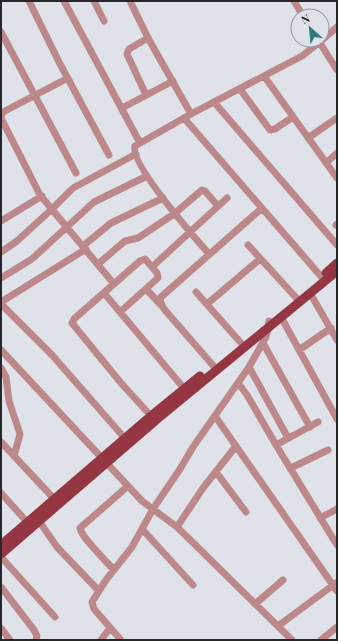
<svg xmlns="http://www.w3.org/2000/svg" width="338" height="641" font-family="'Playfair Display',serif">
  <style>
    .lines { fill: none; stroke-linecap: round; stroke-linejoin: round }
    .minor { stroke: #bd888a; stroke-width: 7 }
    .major { stroke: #943742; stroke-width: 9 }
  </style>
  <rect width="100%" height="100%" fill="#e0e2ea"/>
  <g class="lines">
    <path class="minor" d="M 29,1 L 59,62 L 109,155
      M 64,1 L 140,143
      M 94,1 L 104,21
      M 130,1 L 148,38 L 191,114
      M 294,1 L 303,16
      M 1,32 L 76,173
      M 318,40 L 337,70
      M 322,40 L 337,27
      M 264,76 L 337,178
      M 240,89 L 270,130 L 275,129 L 293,117
      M 146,95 L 127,54 L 129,49 L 148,38
      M 214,102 L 337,245
      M 122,108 L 173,81
      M 1,116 L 3,112 L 68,78
      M 1,118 L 40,195 L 114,284
      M 184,118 L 325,281
      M 308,138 L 337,118
      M 326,163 L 337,153
      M 1,221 L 42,196
      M 336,225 L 337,224
      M 248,245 L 300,302
      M 83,246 L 111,223 L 163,198
      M 1,252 L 17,241 L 52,209 L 73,188 L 136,154
      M 209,254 C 196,239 129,163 135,146 L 191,114 L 302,56 L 322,40
      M 98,264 L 125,241 L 138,238 L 174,214 L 202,190 L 205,191 L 218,206
      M 152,267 L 227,198
      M 1,278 L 32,259 L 94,202 L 147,176
      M 146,289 L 161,305
      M 196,292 L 241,343
      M 104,293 L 187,392
      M 310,293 L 337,340
      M 1,302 L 86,249
      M 1,304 L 52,355 L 128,442
      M 207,304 L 260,259
      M 120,312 L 158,278 L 157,273 L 145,259 L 140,261 L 74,319 L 72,323 L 121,383 L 151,416
      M 281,317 L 337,419
      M 263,343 L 310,427
      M 1,350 L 142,501 L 177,527 L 292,640
      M 299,350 L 331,328
      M 249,367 L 288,438
      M 1,368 L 6,377 L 9,401 L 20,434 L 14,456
      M 217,370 L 164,309 L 160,301 L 161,297 L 262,208
      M 238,383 L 247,395 L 276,445 L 337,545
      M 215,416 L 337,591
      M 1,442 L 57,502
      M 276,445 L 318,422
      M 291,468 L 328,450
      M 216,472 L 246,512
      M 1,493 L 27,522
      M 320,518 L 337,509
      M 39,521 L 57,547 L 99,591
      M 177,527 L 203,488 L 236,446
      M 142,529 L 193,585
      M 1,557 L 55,617
      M 114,570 C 107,562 81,537 80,528 L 128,486
      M 1,587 L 34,630 L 37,636 L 36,640
      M 255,604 L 283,580
      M 278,626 L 336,583
      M 1,628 L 10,640
      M 101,640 L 110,628
      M 121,640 L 94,609 L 92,602 L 106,580 L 132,547 L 153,509 L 180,469 L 193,447 L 249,367 L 266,337 L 268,328 L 269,321
      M 321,640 L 337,627"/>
    <path class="major" d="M 326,273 L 337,263
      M 1,545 L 151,416 L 200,376
      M 1,554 L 156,420 L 337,271"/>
  </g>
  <rect width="338" height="641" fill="none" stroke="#27272b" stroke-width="4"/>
  <g transform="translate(310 28) rotate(333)"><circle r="19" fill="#e0e2ea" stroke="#96979e"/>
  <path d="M0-3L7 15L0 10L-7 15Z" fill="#327a84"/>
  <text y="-6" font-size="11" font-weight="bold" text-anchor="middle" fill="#27272b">N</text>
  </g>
</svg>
